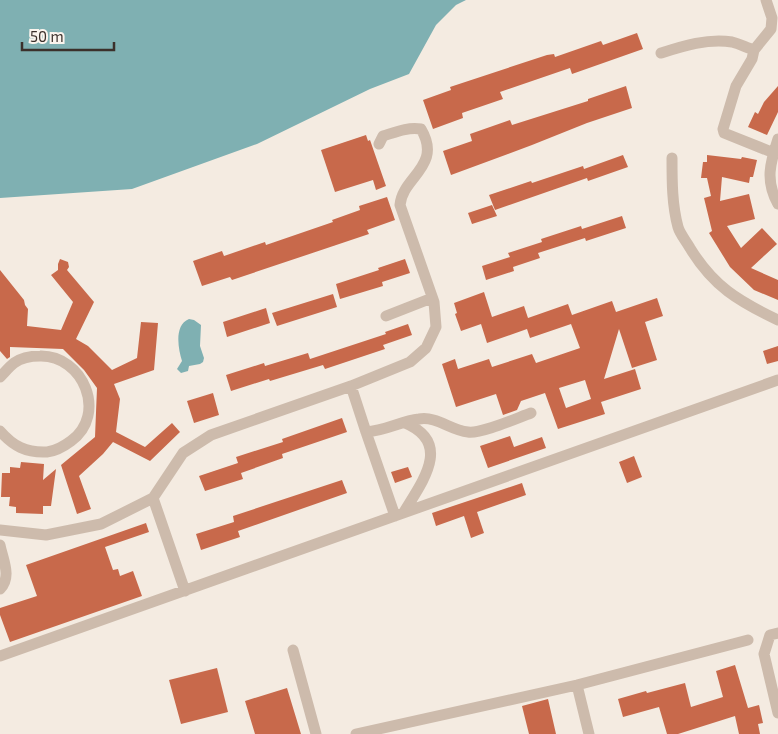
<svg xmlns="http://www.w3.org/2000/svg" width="778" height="734" font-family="'Exo 2',sans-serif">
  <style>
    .water { fill: #7fb0b2 }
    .building { fill: #c8694b; fill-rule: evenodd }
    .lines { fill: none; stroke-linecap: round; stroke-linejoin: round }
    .street { stroke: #cdbbac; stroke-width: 11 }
  </style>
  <rect width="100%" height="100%" fill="#f4ebe1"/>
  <path class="water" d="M 0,0 L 466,0 L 456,5 L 436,25 L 409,74 L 370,89 L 257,144 L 132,189 L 0,198 Z
    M 189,319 L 194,320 L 201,325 L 200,346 L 204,358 L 203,362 L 200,364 L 189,366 L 188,371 L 181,373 L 177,369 L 182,361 C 178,348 174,325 189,319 Z"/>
  <path class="building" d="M 637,33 L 643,49 L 572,74 L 570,68 L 500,92 L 503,99 L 462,113 L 463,118 L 433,129 L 423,100 L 451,90 L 450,87 L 547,55 L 554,54 L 555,57 L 601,41 L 603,45 Z
    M 626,86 L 632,108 L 587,123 L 532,145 L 451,175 L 443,151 L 472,141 L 470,134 L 510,120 L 512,125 L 588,101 L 588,99 Z
    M 778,86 L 778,112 L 767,135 L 748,127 L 755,112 L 758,114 L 764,102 Z
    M 366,135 L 368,141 L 370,140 L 386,186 L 376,190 L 373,180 L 335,192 L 321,150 Z
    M 623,155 L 628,167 L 588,181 L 587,178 L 495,210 L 489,195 L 531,181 L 532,183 L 583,166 L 584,169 Z
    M 707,155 L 741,159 L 742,157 L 757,160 L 753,177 L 750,177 L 749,183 L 722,177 L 720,201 L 749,194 L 755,219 L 727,226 L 741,248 L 762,228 L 777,244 L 751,268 L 778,280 L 778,300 L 754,290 L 730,267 L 709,233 L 712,231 L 704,198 L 711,196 L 707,178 L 701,178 L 703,162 L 707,162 Z
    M 387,197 L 395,220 L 367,230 L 369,234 L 232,280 L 230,277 L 202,286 L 193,261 L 222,251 L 224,256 L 265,242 L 266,245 L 333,222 L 332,220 L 360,210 L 359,206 Z
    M 492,205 L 497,216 L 472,224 L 468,213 Z
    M 622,216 L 626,228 L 586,241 L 585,238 L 538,253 L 540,258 L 513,267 L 514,271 L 486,280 L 482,266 L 510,257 L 508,253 L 542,242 L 541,239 L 581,226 L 582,229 Z
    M 60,259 L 68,262 L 69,267 L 67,270 L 94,302 L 76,339 L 88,346 L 112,370 L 137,358 L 141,322 L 158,323 L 154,370 L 114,384 L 120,399 L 116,432 L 145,447 L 172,423 L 180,432 L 150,461 L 113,442 L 103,454 L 79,476 L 91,509 L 77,514 L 61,465 L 95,437 L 97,388 L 84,370 L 63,349 L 10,347 L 10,357 L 7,359 L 0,351 L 0,270 L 24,300 L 25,305 L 28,309 L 27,326 L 61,330 L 73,302 L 51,275 L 58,270 L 58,264 Z
    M 405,259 L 410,273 L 382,282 L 383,286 L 340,299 L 336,284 L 379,270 L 378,268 Z
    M 484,292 L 492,317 L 524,306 L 528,318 L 568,304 L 572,315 L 612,301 L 616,312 L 657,298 L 663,316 L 645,322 L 657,360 L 632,368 L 619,329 L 604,379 L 635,369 L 641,389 L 601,402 L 605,414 L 558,429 L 545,393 L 521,401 L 517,410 L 503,415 L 496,394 L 456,407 L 442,364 L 455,359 L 458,369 L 489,359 L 492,367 L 532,354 L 536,363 L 580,348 L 571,324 L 530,338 L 527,329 L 487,343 L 481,324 L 461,331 L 455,314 L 457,313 L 454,303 ZM 585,380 L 591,399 L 566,408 L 559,388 Z
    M 333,294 L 337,307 L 277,326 L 272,313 Z
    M 266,308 L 270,323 L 227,337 L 223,322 Z
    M 408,324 L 412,335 L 383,345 L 385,349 L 325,369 L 323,365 L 270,381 L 269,379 L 231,391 L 226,375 L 264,363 L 265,366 L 308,353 L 310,359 L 386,334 L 385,332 Z
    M 778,346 L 778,361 L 767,364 L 763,351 Z
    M 213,393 L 219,415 L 194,423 L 187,401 Z
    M 342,418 L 347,432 L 282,454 L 283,458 L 241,473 L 243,479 L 205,491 L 199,476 L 238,463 L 236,457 L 283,442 L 282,439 Z
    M 510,436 L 514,447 L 542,437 L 546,448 L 488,468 L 480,446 Z
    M 634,456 L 642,477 L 627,483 L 619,462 Z
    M 21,462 L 44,464 L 43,480 L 56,469 L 51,506 L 43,506 L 43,514 L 16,513 L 16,507 L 9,506 L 10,497 L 1,497 L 2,473 L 10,473 L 10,467 L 20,468 Z
    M 408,467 L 412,477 L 395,483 L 391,472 Z
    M 342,480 L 347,493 L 238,531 L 240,537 L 201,550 L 196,534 L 234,522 L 233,516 Z
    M 522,483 L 526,495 L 477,512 L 484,533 L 471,538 L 464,516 L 436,526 L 432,513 Z
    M 146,523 L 149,532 L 105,547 L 113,570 L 118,569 L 120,576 L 133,571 L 142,596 L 10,642 L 0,615 L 0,608 L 37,596 L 26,565 Z
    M 735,665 L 748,708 L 759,705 L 763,723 L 758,724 L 760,734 L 739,734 L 735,716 L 678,734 L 667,734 L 659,707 L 623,717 L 618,699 L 646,691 L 647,693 L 685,683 L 691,707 L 723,697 L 716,671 Z
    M 217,668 L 228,712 L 181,724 L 169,680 Z
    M 287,688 L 301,734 L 255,734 L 245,701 Z
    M 548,699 L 556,734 L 529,734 L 522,706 Z"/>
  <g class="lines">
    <path class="street" d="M 766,0 L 772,18 L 771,29 L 754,50 L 752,59 L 736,86 L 723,129 L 724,133 L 774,153
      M 661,53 C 683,46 708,38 732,42 C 740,44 747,48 754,50
      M 778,139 C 770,163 765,181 778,204
      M 672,158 C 672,181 672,205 678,227 C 680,234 686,241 690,248 C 713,286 738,301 778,320
      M 386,316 L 432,298
      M 0,377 C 5,372 9,367 14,363 C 21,358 31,356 40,356 C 83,355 108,414 71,441 C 63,447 56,451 47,452 C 26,453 13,446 0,431
      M 351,386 L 366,432 C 385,431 401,421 419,419 C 437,416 450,430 468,432 C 481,434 517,418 531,413
      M 366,432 L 395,516
      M 404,512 C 422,482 453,443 405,423
      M 0,530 L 46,535 L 101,524 L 153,498
      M 0,545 C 3,560 12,577 0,589
      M 185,591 L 153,498 L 183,453 L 211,435 L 351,386 L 410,362 L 426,348 L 436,327 L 434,302 L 400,205 C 402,177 443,166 421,129 C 407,127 396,132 383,136 L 379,144
      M 778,633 L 770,635 L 764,654 L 778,713
      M 293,650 L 316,734
      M 0,656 L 778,380
      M 577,685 L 589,734
      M 356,734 L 577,685 L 748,640"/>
  </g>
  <path d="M22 42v8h92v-8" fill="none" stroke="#3b302b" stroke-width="2.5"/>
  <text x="30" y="42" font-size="15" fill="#3b302b" stroke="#fbf5ee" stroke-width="4" paint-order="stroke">50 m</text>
</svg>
